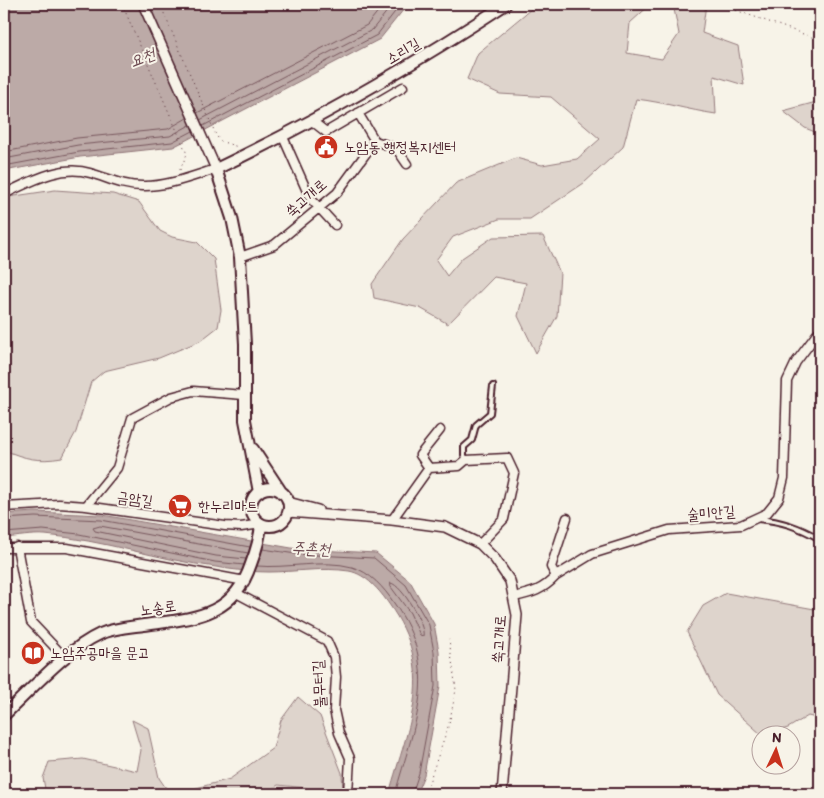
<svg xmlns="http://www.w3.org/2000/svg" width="824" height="798" font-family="Itim,'Poor Story',sans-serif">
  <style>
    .green { fill: #ded4cc; stroke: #947a7c }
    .water { fill: #bcaaa7; stroke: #8e7275 }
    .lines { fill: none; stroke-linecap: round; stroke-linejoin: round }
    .shore { stroke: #78575d; stroke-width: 1 }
    .service-casing { stroke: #4a1f2b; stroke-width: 8 }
    .minor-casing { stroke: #4a1f2b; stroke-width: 11 }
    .tertiary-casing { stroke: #4a1f2b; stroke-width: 12 }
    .secondary-casing { stroke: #4a1f2b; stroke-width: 14 }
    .path { stroke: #4a1f2b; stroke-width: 1; stroke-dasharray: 1 4; stroke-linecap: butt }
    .service { stroke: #f7f3e8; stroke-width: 4 }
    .minor { stroke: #f7f3e8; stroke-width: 8 }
    .tertiary { stroke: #f7f3e8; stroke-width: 9 }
    .secondary { stroke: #f7f3e8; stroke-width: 10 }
    .labels { text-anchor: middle; stroke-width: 4; stroke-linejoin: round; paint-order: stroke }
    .street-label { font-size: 15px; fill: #4a1f2b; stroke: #f7f3e8 }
    .poi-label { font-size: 15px; fill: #4a1f2b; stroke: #f7f3e8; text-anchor: start }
    .water-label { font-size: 16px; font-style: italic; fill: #6c4950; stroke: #f7f3e8 }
  </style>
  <rect width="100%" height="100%" fill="#f7f3e8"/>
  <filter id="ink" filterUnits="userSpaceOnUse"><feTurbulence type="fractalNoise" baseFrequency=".02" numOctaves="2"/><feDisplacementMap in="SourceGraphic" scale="10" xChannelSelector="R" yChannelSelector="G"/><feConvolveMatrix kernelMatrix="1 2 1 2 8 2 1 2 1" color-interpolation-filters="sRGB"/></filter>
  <g filter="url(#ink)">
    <path class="green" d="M 537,4 L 651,4 L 630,23 L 627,53 L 662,59 L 679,34 L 673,4 L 706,4 L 702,33 L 738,46 L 744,85 L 714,76 L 716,114 C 688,110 663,102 636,99 L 623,147 L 584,183 L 530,219 L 499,219 L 453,237 L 436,260 L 447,276 L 462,258 L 493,237 L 543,236 L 560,273 L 557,316 L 536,353 L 518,316 L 526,283 L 494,277 L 448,324 L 420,308 L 374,298 L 372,284 L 403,239 L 456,183 L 516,158 L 542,165 L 577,159 L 600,139 L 551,97 L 500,94 L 467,79 L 478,53 Z
      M 820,101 L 820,134 L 805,128 L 783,111 Z
      M 55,190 L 113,194 L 139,202 L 160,231 L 172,237 L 197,242 L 214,259 L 221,310 L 218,327 L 200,341 L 159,358 L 104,371 L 91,382 L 76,432 L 62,458 C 38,462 26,459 4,450 L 4,201 L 8,197 Z
      M 726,593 L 820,610 L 820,719 L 808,716 L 788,728 L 762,735 L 717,695 L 687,632 L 703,606 Z
      M 298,697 L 320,716 L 342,773 L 343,794 L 309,794 L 307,788 L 278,785 L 264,794 L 174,794 L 230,779 L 273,748 L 281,720 Z
      M 132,720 L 148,728 L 159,778 L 170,794 L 46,794 L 43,778 L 49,762 L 83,759 L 137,771 L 141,750 Z"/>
    <path class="water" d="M 4,4 L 408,4 L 380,39 L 173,147 L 80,157 L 4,171 Z
      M 35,512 L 102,515 L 297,549 L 376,553 L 410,581 L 434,624 L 439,651 L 440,686 L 424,775 L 416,794 L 389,794 C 409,722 437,672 389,604 C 380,591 366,574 349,571 C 323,567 295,572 269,572 C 252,572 233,570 216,567 C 159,560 104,540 45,535 C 32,534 17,537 4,538 L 4,514 Z"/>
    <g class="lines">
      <path class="shore" d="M 197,113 L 367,25 L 384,4
        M 200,120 L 372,30 L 393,4
        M 203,126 L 377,35 L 401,4
        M 4,152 L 77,138 L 168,129 L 187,118
        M 4,159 L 78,145 L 170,136 L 190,125
        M 4,166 L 79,152 L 172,142 L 193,131
        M 4,519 L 35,517 L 101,520 L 250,547
        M 4,533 L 43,530 L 79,534 L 215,562 L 244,565
        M 263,549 L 296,554 L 374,558 L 406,585 L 429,625 L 434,652 L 435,686 L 419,773 L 412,794
        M 246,559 L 216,556 L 95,531 L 93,528 L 100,526 L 248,553
        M 257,566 C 286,569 324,559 352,567 C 370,572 384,588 394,603 C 442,670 414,724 395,794
        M 391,583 C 402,585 426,626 423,636 L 420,635 L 410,613 L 391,587 Z"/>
      <g class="service-casing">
        <path id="service" d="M 466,460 L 464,455 L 464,447 L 472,440 L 476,425 L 490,413 L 493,386
          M 758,519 C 782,521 799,527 820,539"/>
      </g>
      <g class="minor-casing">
        <path id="minor" d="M 358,113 L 375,141 L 396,148 L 407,164
          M 312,121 L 326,132 L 403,87
          M 283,137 L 310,198 L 335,225
          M 4,194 C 30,182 60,164 90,173 C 108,178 123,186 142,186 C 166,187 193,176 216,169
          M 240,257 L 274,245 L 337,193 L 375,141
          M 429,468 L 459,466 L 466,460 L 507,458 L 514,473 L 504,519 L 480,544
          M 86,506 L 117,468 L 132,418 L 171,397 L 193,391 L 244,395
          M 4,507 L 59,504 L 86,506 L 225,526 L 241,527 L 261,524
          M 392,520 L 429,468 L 420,455 L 440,430
          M 17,547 L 31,622 L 65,658
          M 4,548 L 67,548 L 245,581
          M 556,576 L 592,554 L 669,530 L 741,525 L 767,513 L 779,498 L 784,478 L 787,381 L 796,362 L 820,330
          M 238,594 L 327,641 L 334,657 L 336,677 L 334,710 L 339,733 L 350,758 L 348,794
          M 514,597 C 532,593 543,590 556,576 L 551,567 L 567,518"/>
      </g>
      <g class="tertiary-casing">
        <path id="tertiary" d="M 143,4 L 216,169
          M 288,502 L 318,510
          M 288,512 L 392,520 L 445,527 L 480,544 L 495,559 L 510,581 L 517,615 L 502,794"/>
      </g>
      <g class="secondary-casing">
        <path id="secondary" d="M 253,449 L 282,493
          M251 507a19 19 0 1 1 38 0a19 19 0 1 1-38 0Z
          M 259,492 L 245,420 L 245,344 L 240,257 L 232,218 L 216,169 C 317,121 413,65 506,4
          M 4,715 C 31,690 67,649 100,634 C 113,628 130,627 144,625 C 193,618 233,618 251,564 C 256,551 260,538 261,524"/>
      </g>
      <path class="path" d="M 122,4 L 187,154 L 179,172
        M 160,4 L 216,135 L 220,141 L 238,147
        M 723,4 L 724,6 L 820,40
        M 425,794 L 449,724 L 456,690 L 449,639"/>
      <use href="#service" class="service"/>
      <use href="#minor" class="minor"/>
      <use href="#tertiary" class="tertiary"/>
      <use href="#secondary" class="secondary"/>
    </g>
  </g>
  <defs>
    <g id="civic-disc" transform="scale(1.25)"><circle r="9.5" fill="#c8321e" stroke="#f7f3e8"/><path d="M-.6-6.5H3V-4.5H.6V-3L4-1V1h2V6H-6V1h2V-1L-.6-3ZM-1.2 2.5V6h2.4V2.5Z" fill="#fff"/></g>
    <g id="supermarket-disc" transform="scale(1.25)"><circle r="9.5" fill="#c8321e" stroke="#f7f3e8"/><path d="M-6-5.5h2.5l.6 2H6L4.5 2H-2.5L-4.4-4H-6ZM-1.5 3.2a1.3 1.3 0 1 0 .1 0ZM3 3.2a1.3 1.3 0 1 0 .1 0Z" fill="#fff"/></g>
    <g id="library-disc" transform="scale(1.25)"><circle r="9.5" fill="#c8321e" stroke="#f7f3e8"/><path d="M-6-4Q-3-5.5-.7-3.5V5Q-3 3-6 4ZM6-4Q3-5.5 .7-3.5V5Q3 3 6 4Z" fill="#fff"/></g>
  </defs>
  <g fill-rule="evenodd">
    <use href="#civic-disc" x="326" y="147"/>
    <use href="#supermarket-disc" x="180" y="506"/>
    <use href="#library-disc" x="33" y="653"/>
  </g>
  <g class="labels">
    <g class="street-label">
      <text transform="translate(403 51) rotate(-31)" y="5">소리길</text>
      <text transform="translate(306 198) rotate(-41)" y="5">쑥고개로</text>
      <text transform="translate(135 499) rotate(8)" y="5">금암길</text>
      <text transform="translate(711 513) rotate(-5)" y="5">술미안길</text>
      <text transform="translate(158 608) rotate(-8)" y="5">노송로</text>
      <text transform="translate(499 639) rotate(-86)" y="5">쑥고개로</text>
      <text transform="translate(319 684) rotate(-93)" y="5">불무터길</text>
    </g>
    <g class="poi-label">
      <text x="344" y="152">노암동 행정복지센터</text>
      <text x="198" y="511">한누리마트</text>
      <text x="50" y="658">노암주공마을 문고</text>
    </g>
    <g class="water-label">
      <text transform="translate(142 57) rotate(-21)" y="6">요천</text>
      <text transform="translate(311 548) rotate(2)" y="6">주촌천</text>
    </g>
  </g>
  <rect width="824" height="798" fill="none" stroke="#f7f3e8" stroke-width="20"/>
  <rect x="10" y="10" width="804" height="778" fill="none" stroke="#4a1f2b" stroke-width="2" filter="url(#ink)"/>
  <g transform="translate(776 750) rotate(4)"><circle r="24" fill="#f7f3e8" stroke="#b29e9c"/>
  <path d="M0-4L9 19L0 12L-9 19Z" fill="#c8321e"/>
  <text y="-8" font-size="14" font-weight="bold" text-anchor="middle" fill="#4a1f2b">N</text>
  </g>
</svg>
